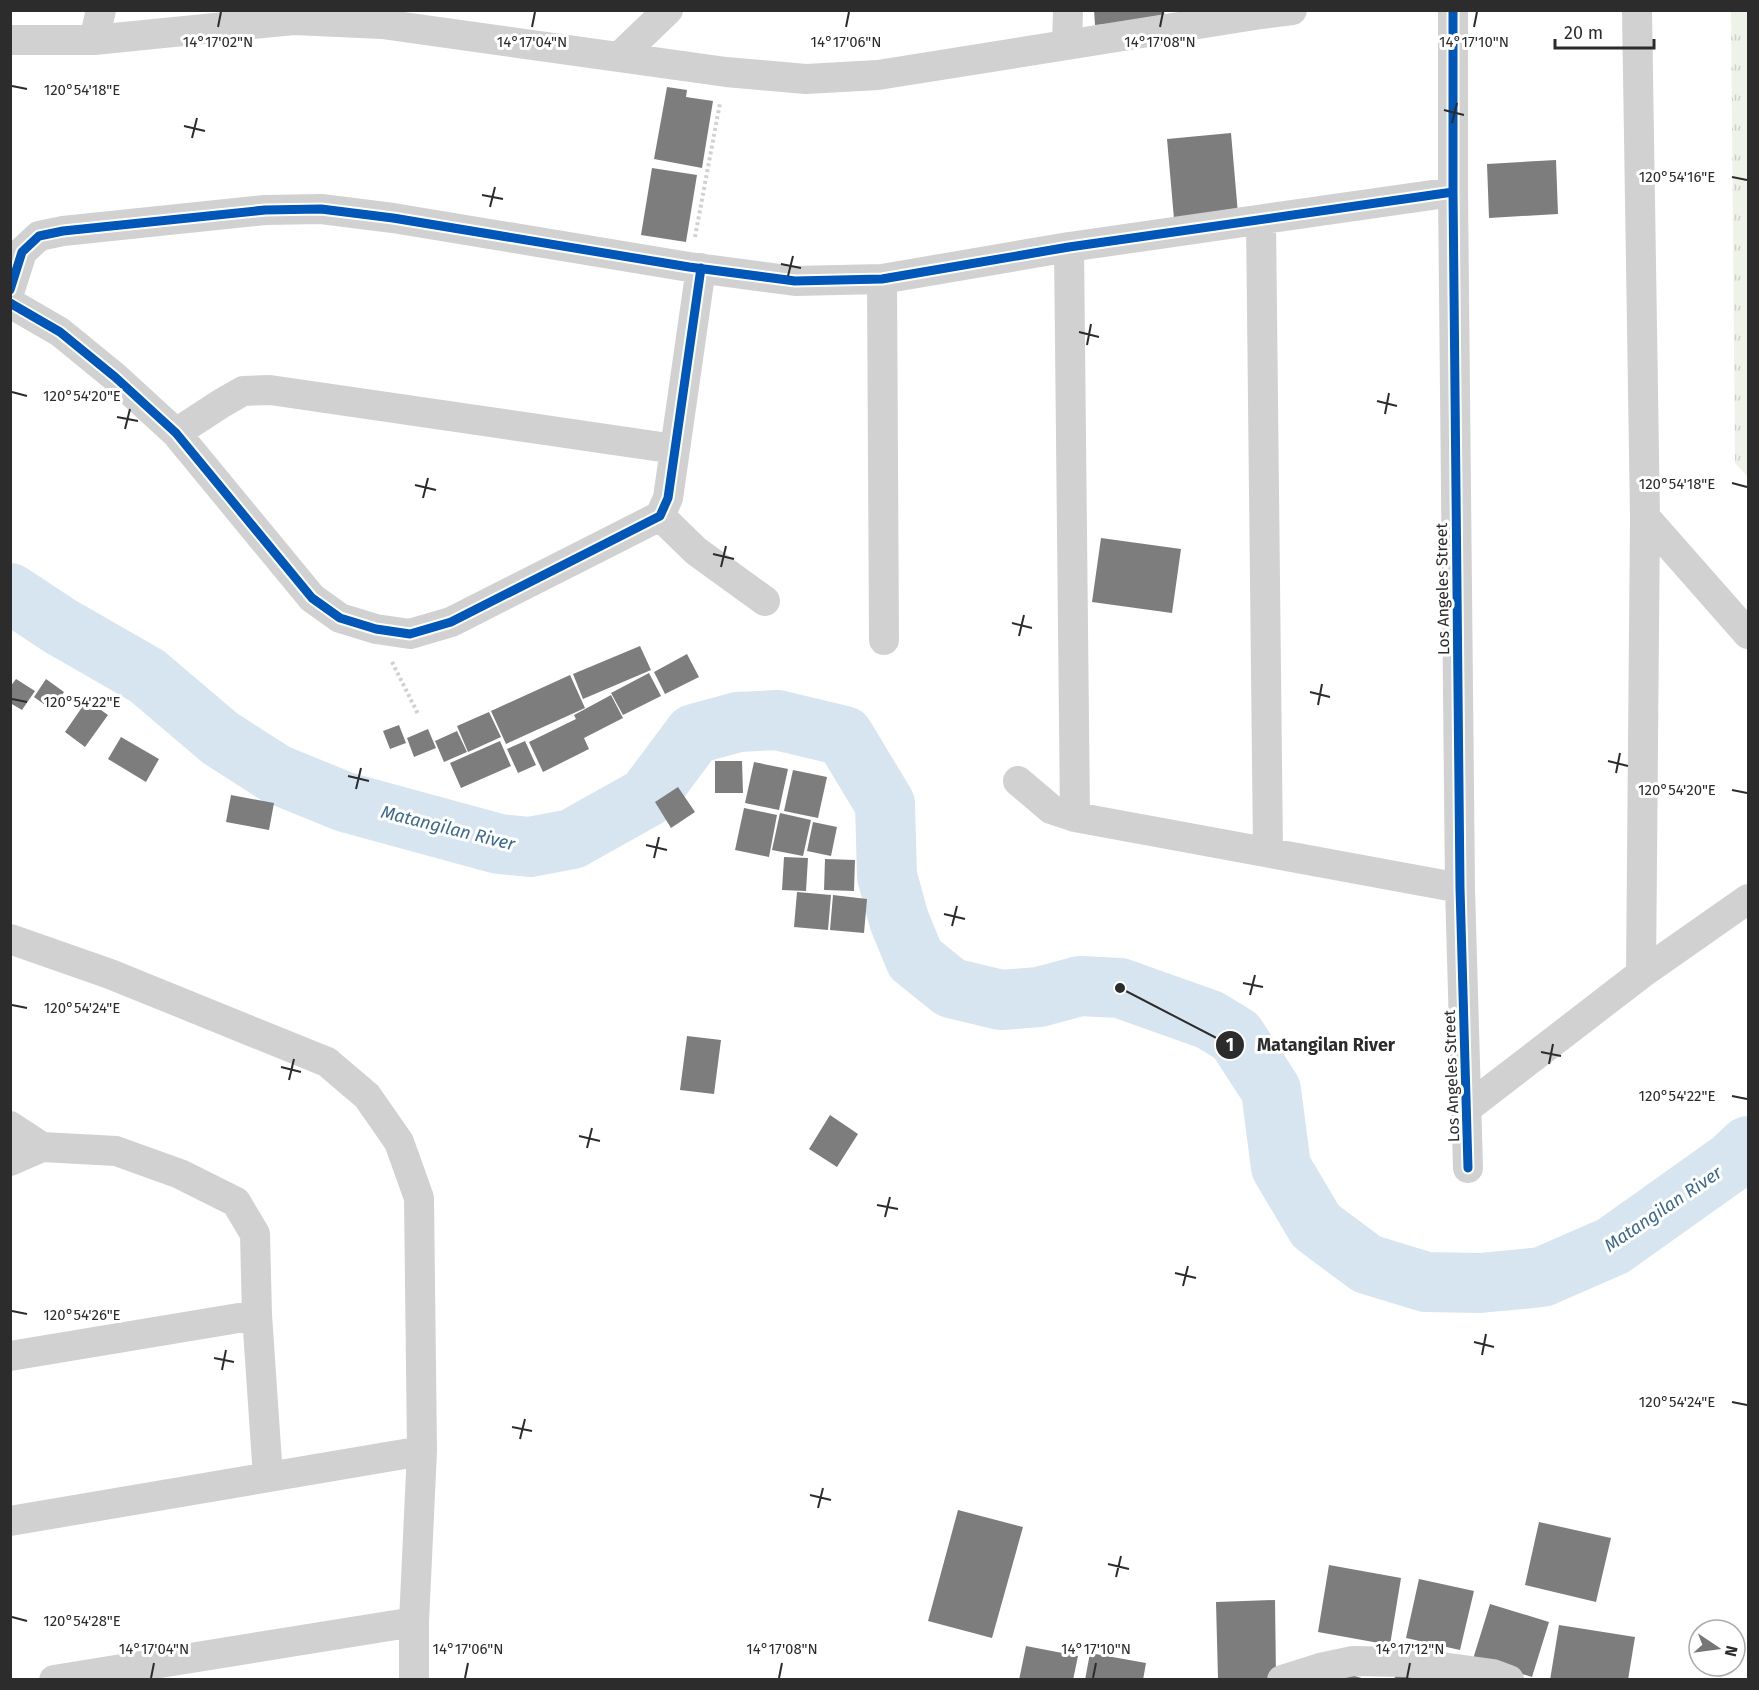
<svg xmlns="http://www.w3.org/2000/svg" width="1759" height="1690" font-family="'Fira Sans',sans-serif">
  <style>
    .grass { fill: url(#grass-tufts) }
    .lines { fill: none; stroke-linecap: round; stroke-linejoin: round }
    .river { stroke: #d6e5f0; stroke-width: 60 }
    .building { fill: #7d7d7d }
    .path { stroke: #d1d1d1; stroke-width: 4; stroke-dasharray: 3 3; stroke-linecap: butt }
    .minor { stroke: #d1d1d1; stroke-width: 30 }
    .cycleway-casing { stroke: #fff; stroke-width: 13 }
    .cycleway { stroke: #0057b8; stroke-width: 9 }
    .ticks { fill: none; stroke: #2c2c2c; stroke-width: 2 }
    .labels { text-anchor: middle; stroke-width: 6; stroke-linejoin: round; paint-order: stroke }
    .street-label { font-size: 16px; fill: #2c2c2c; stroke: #fff }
    .water-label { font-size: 18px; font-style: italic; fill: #3b6a8d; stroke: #fff }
    .ticks-label { font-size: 15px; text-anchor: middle; fill: #2c2c2c; stroke: #fff; stroke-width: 6; stroke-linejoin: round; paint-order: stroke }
    .leader { fill: none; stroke: #2c2c2c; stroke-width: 2 }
    .callout-dot { fill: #2c2c2c; stroke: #fff; stroke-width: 2 }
    .mark-label { font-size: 18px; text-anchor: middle; font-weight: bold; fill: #fff }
    .callout-label { font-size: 18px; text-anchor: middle; font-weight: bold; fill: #2c2c2c; stroke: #fff; stroke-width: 6; stroke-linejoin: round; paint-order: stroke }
  </style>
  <defs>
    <pattern id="grass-tufts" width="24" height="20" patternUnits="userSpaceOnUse" patternTransform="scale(1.5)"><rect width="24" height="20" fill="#eef3ea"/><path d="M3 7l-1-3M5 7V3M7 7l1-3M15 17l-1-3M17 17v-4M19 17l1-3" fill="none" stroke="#ccd0c9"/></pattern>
  </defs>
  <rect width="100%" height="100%" fill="#fff"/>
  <path class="grass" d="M 1731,11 L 1748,11 L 1748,477 L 1735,463 Z"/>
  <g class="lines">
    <path class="river" d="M 10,593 L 60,626 L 147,676 L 220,738 L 276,774 L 345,802 L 499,844 L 530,847 L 572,839 L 647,797 L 694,734 L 738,722 L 777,720 L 844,736 L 885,804 L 887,876 L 899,920 L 915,959 L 951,988 L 1001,1000 L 1039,997 L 1080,986 L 1120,988 L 1210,1020 L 1236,1036 L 1271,1090 L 1281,1167 L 1316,1226 L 1367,1264 L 1426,1282 L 1480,1283 L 1542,1277 L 1613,1246 L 1731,1162 L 1748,1146"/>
  </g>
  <path class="building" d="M 1094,10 L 1164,10 L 1165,21 L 1095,25 Z
    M 667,87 L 687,90 L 686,97 L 713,101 L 702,168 L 654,159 Z
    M 1231,133 L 1238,214 L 1174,219 L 1167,139 Z
    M 1556,160 L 1558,214 L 1489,218 L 1487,164 Z
    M 652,168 L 697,175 L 686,242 L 641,235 Z
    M 1101,538 L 1181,549 L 1172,613 L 1092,602 Z
    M 640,646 L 651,670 L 583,699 L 573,674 Z
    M 687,654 L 699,677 L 665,694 L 654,672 Z
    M 649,673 L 661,696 L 623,715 L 611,693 Z
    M 570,675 L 585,708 L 506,744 L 491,711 Z
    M 16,679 L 35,691 L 22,710 L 10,703 L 10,687 Z
    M 46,679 L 64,692 L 52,710 L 34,697 Z
    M 611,695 L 623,718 L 584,738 L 589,749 L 543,772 L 529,742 L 576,719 L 574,715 Z
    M 87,700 L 108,715 L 85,747 L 65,732 Z
    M 489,712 L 501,737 L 468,752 L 457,726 Z
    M 399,725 L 406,743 L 390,749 L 383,731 Z
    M 428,729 L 436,748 L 414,757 L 407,738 Z
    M 457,731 L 467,752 L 444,762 L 435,741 Z
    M 121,737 L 159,759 L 146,782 L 108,759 Z
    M 500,741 L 511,766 L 461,788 L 450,763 Z
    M 525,741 L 536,765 L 518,773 L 507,749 Z
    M 715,761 L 742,761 L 743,793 L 715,793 Z
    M 754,762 L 788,769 L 779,810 L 745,803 Z
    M 793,770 L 827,777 L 818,818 L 784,811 Z
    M 678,787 L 695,812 L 671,828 L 655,802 Z
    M 231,795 L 274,803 L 269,830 L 226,822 Z
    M 744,808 L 777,815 L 769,857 L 735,850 Z
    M 780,813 L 811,820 L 803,856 L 772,850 Z
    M 813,822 L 837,827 L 831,856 L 807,851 Z
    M 784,857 L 808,858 L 806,891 L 782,890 Z
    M 825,859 L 855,860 L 854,891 L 824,890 Z
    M 797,892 L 831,895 L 828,930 L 794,927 Z
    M 833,895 L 867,899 L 864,933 L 830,930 Z
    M 687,1036 L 721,1040 L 714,1094 L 680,1090 Z
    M 830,1115 L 858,1134 L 837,1167 L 809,1149 Z
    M 958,1510 L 1023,1527 L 992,1638 L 928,1621 Z
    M 1539,1522 L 1611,1538 L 1596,1602 L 1525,1585 Z
    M 1329,1565 L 1401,1578 L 1390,1645 L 1318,1632 Z
    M 1419,1579 L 1474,1591 L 1460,1650 L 1406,1638 Z
    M 1275,1600 L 1276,1678 L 1218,1679 L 1216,1602 Z
    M 1490,1604 L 1549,1622 L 1532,1677 L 1473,1659 Z
    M 1559,1625 L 1635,1637 L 1628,1680 L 1550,1680 Z
    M 1026,1646 L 1078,1656 L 1073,1680 L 1019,1680 Z
    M 1090,1653 L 1146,1663 L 1143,1680 L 1085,1680 Z
    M 1331,1669 L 1365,1679 L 1365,1680 L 1328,1680 Z
    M 1396,1673 L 1421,1679 L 1421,1680 L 1394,1680 Z"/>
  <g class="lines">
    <path class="path" d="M 695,237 L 720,103
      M 392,662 L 418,714"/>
    <path class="minor" d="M 1453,10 L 1453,192 L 1460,888 L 1468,1168
      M 1637,10 L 1645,517 L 1641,974
      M 10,40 L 94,40 L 294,20 L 382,24 L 726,72 L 806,79 L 878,75 L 1261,14 L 1292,10
      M 94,40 L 101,10
      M 1067,45 L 1068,10
      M 619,57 L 668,10
      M 1261,220 L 1268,852
      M 1069,247 L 1075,817
      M 882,279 L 884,640
      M 10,290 L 22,252 L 39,236 L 63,231 L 265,210 L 321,209 L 393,218 L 689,267 L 795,281 L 882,279 L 1069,247 L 1453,192
      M 10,303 L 60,332 L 115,377 L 176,433 L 312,598 L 340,618 L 376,629 L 410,634 L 451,622 L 660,516 L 668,498 L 701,268
      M 176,433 L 222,403 L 243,391 L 270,390 L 675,449
      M 660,516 L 696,551 L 765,601
      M 1645,517 L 1748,634
      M 1018,781 L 1051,809 L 1075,817 L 1460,888
      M 10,939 L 110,974 L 327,1062 L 367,1096 L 399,1142 L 419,1198 L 422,1451 L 414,1622 L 414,1680
      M 1467,1108 L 1641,974 L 1748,899
      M 10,1126 L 42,1147 L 116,1151 L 180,1174 L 236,1202 L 255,1234 L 257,1315 L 268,1477
      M 10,1161 L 42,1147
      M 10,1356 L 257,1315
      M 10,1521 L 422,1451
      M 54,1680 L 414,1622
      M 1282,1680 L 1320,1668 L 1353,1661 L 1405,1662 L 1493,1674 L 1509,1680"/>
    <g class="cycleway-casing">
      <path id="cycleway" d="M 1453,10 L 1453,192 L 1460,888 L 1468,1168
        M 10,290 L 22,252 L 39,236 L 63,231 L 265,210 L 321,209 L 393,218 L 689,267 L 795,281 L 882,279 L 1069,247 L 1453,192
        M 10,303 L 60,332 L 115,377 L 176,433 L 312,598 L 340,618 L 376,629 L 410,634 L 451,622 L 660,516 L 668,498 L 701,268"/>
    </g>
    <use href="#cycleway" class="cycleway"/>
  </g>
  <path class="ticks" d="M 218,27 L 221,12M 532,27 L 535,12M 846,27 L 849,12M 1160,27 L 1163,12M 1474,27 L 1477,12M 12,86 L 27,89M 1444,110 L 1464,115M 1452,123 L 1457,103M 184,126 L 205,131M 192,138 L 197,118M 1732,177 L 1747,180M 482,195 L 503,199M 490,207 L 495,187M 781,264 L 801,268M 788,276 L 793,256M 1079,332 L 1099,337M 1087,345 L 1091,324M 12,392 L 27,396M 1377,401 L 1397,406M 1385,414 L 1389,393M 117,417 L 138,421M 125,429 L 130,409M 1732,483 L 1747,487M 415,485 L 436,490M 423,498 L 428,478M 713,554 L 734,559M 721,567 L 726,546M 1012,623 L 1032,628M 1019,636 L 1024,615M 1310,692 L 1330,697M 12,699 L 27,702M 1318,705 L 1322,684M 1608,761 L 1628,766M 1616,773 L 1620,753M 348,776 L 369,781M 356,789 L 361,768M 1732,790 L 1747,793M 646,845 L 667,850M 654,858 L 659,837M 944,914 L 965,919M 952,926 L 957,906M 1243,983 L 1263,987M 1250,995 L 1255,975M 12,1005 L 27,1008M 1541,1052 L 1561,1056M 1549,1064 L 1553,1044M 281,1067 L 301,1072M 289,1080 L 294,1059M 1732,1096 L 1747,1099M 579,1136 L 600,1141M 587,1148 L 592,1128M 877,1205 L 898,1209M 885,1217 L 890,1197M 1175,1273 L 1196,1278M 1183,1286 L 1188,1266M 12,1311 L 27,1314M 1474,1342 L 1494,1347M 1482,1355 L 1486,1334M 214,1358 L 234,1362M 222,1370 L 226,1350M 1732,1402 L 1747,1405M 512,1427 L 532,1431M 520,1439 L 525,1419M 810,1495 L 831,1500M 818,1508 L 823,1488M 1108,1564 L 1129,1569M 1116,1577 L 1121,1556M 12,1617 L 27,1621M 151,1678 L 154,1663M 465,1678 L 468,1663M 779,1678 L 782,1663M 1093,1678 L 1096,1663M 1407,1678 L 1410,1663"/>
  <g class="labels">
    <g class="street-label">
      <text transform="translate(1442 589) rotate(-91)" y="6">Los Angeles Street</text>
      <text transform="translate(1451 1076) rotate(-92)" y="6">Los Angeles Street</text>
    </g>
    <g class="water-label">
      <text transform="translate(448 828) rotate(14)" y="6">Matangilan River</text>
      <text transform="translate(1663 1209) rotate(-34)" y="6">Matangilan River</text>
    </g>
  </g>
  <g class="ticks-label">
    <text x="218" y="47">14°17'02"N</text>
    <text x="532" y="47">14°17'04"N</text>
    <text x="846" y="47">14°17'06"N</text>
    <text x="1160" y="47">14°17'08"N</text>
    <text x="1474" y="47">14°17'10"N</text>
    <text x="82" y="95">120°54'18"E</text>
    <text x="1677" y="182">120°54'16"E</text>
    <text x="82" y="401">120°54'20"E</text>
    <text x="1677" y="489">120°54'18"E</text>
    <text x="82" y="707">120°54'22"E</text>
    <text x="1677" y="795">120°54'20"E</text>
    <text x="82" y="1013">120°54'24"E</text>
    <text x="1677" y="1101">120°54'22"E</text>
    <text x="82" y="1320">120°54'26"E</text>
    <text x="1677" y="1407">120°54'24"E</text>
    <text x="82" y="1626">120°54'28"E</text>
    <text x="154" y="1654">14°17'04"N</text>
    <text x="468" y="1654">14°17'06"N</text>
    <text x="782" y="1654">14°17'08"N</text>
    <text x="1096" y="1654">14°17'10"N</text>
    <text x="1410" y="1654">14°17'12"N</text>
  </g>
  <path class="leader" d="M1120 988L1230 1045"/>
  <g class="callout-dot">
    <circle cx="1120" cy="988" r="6"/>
    <circle cx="1230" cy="1045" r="15"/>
  </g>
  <g class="mark-label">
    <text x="1230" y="1051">1</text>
  </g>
  <g class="callout-label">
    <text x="1326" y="1051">Matangilan River</text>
  </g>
  <rect width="1759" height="1690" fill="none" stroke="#2c2c2c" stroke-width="24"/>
  <g transform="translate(1717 1648) rotate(103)"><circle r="28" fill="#ffffff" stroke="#ababab" stroke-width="1.5"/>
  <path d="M0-4.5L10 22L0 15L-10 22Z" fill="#767676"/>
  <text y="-9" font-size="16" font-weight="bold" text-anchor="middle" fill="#2c2c2c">N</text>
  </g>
  <path d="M1555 39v9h99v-9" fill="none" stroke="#2c2c2c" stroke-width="3"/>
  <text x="1564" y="39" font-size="18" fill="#2c2c2c" stroke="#ffffff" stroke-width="4.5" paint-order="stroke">20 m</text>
</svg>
